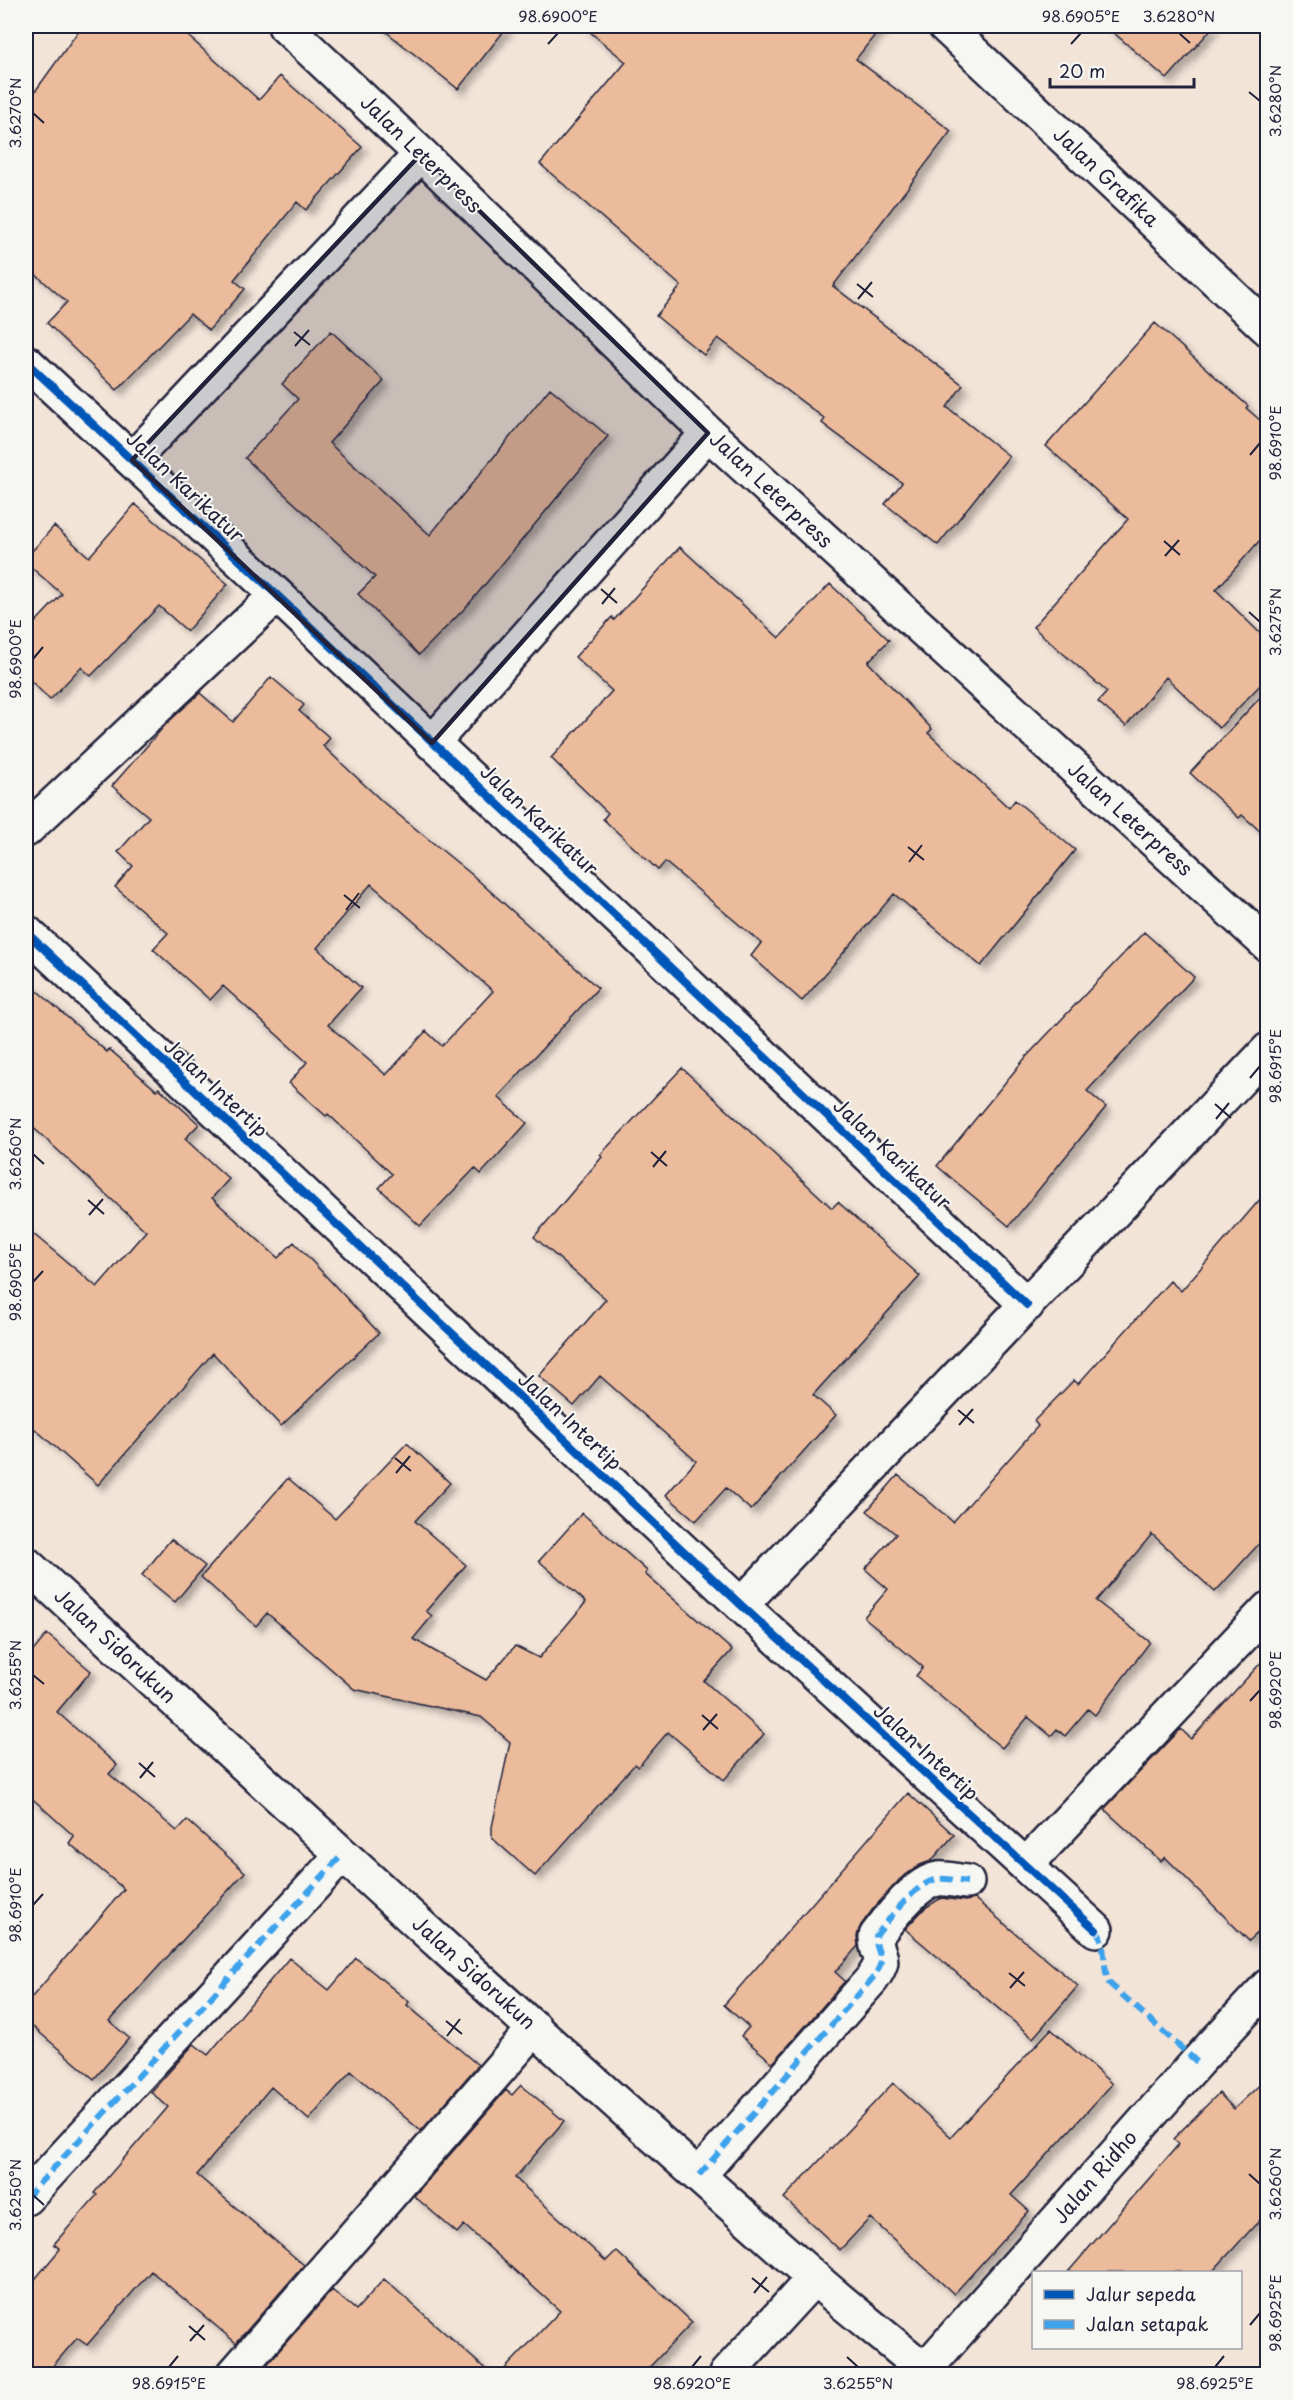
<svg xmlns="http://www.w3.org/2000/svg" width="1293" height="2400" font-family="'Playpen Sans',sans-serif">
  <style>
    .building { fill: #ebbb9c; stroke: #22223b; stroke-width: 1.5; fill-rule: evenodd; filter: url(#shadow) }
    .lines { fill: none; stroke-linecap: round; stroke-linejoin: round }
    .street-casing { stroke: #22223b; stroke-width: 38 }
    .secondary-casing { stroke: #22223b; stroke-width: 38 }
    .street { stroke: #f6f6f2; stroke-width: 33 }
    .secondary { stroke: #f6f6f2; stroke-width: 33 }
    .quiet { stroke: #3ea2ec; stroke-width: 6; stroke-dasharray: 12 6; stroke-linecap: butt }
    .cycleway-casing { stroke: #f6f6f2; stroke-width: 11 }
    .cycleway { stroke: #0057b8; stroke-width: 8 }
    .marked { fill: #22223b; fill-opacity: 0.2; stroke: #22223b; stroke-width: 4.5; stroke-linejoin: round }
    .ticks { fill: none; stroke: #22223b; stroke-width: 2 }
    .labels { text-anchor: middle; stroke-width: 4.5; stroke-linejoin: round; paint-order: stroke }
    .street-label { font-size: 20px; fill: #22223b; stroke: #f6f6f2 }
    .neatline { fill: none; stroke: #22223b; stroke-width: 2 }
    .ticks-label { font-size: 15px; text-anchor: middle; fill: #22223b }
  </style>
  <defs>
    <filter id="shadow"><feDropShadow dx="5.5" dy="5.5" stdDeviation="3" flood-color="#0004"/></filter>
  </defs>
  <rect width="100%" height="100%" fill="#f3e4d8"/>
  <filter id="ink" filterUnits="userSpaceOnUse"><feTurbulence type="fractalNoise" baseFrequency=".0167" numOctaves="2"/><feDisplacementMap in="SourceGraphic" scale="12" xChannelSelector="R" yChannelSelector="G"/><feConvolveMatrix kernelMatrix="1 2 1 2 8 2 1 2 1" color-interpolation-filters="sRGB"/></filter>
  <g filter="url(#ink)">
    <path class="building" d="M 82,26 L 177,26 L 259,100 L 280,76 L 362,147 L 306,210 L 297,202 L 234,280 L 245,289 L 209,330 L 190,314 L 117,390 L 47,323 L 67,302 L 26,266 L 26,104 Z
      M 379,26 L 508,26 L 458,89 Z
      M 583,26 L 882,26 L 856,59 L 951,131 L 833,286 L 963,385 L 947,407 L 1009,456 L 938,545 L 885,504 L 902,483 L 822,423 L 825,419 L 718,338 L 704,355 L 656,316 L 681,286 L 540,164 L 626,62 Z
      M 1106,26 L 1214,26 L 1167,79 Z
      M 1155,323 L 1248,406 L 1246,408 L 1268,427 L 1268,531 L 1216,590 L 1268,641 L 1268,677 L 1219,728 L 1166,677 L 1126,726 L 1098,702 L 1107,692 L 1033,627 L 1128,519 L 1046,446 Z
      M 331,331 L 384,381 L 329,443 L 430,535 L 550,388 L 608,436 L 468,605 L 419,655 L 358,594 L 375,577 L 245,458 L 298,399 L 282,384 Z
      M 135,504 L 228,584 L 187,631 L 159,606 L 91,676 L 81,667 L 50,700 L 26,676 L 26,632 L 62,594 L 26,563 L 26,558 L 54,526 L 89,557 Z
      M 680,547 L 779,638 L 830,584 L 889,640 L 868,662 L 932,729 L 928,733 L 1009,808 L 1015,800 L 1075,850 L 981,966 L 894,894 L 802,1001 L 751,956 L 761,943 L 665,862 L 658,870 L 603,819 L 608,813 L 551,758 L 612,691 L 575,657 L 612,617 L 614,620 Z
      M 271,677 L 304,705 L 299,711 L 330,738 L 323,746 L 384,803 L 470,873 L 598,988 L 498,1097 L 527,1123 L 481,1174 L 475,1168 L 420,1226 L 379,1188 L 392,1174 L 328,1114 L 326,1116 L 289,1083 L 307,1062 L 223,986 L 210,1000 L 153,949 L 168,933 L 115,887 L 133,866 L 118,852 L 149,817 L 112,786 L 166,724 L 200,693 L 233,722 ZM 371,884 L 493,991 L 442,1046 L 426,1031 L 386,1075 L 328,1025 L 361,988 L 317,948 Z
      M 1268,689 L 1268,838 L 1242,815 L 1239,818 L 1190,773 Z
      M 1144,932 L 1194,977 L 1087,1091 L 1106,1107 L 1009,1226 L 937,1166 L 1026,1057 Z
      M 26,981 L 107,1052 L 109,1049 L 156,1090 L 159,1088 L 199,1124 L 185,1139 L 229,1179 L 212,1198 L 278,1258 L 294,1242 L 379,1333 L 281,1426 L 213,1353 L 98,1485 L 26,1421 L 26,1228 L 97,1287 L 146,1231 L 26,1121 Z
      M 682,1068 L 832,1208 L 838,1202 L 920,1276 L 813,1395 L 836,1415 L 751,1510 L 726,1488 L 696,1521 L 666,1495 L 696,1461 L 600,1376 L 574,1406 L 539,1376 L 606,1299 L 534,1237 L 602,1157 L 600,1155 Z
      M 1268,1190 L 1268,1534 L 1215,1592 L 1152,1534 L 1096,1601 L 1150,1642 L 1095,1715 L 1088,1709 L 1065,1736 L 1057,1729 L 1051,1736 L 1028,1717 L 1002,1748 L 916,1676 L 923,1667 L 864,1617 L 888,1589 L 865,1569 L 896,1534 L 867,1511 L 898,1475 L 953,1522 L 1038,1426 L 1034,1421 L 1074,1380 L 1078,1384 L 1170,1281 L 1181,1291 Z
      M 407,1443 L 450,1483 L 415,1521 L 466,1565 L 426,1611 L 432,1616 L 413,1639 L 486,1680 L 515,1646 L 539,1658 L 586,1602 L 539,1561 L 582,1513 L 647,1571 L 645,1574 L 732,1650 L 704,1681 L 764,1734 L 724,1780 L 668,1732 L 638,1767 L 635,1764 L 535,1876 L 492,1838 L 492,1827 L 510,1742 L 481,1717 L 354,1689 L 267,1613 L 256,1626 L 201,1577 L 288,1478 L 335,1519 Z
      M 171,1539 L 205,1566 L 175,1602 L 142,1575 Z
      M 47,1634 L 91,1671 L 57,1712 L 117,1765 L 109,1774 L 177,1831 L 187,1820 L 245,1872 L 109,2021 L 129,2038 L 94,2079 L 26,2021 L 26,2004 L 124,1889 L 69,1843 L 74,1836 L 26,1793 L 26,1660 Z
      M 1268,1655 L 1268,1923 L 1249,1941 L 1165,1857 L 1161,1861 L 1104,1809 L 1181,1729 L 1191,1739 Z
      M 908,1793 L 954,1835 L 931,1861 L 920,1865 L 900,1879 L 873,1909 L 861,1925 L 857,1936 L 858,1946 L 835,1972 L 845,1981 L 773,2063 L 741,2036 L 749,2027 L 724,2005 Z
      M 941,1898 L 965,1901 L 975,1899 L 1078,1986 L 1033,2038 L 905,1929 L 925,1908 Z
      M 289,1958 L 329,1990 L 356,1958 L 409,2002 L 407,2005 L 478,2065 L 421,2131 L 351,2071 L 309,2120 L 271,2087 L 197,2175 L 304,2265 L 236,2343 L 151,2271 L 87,2345 L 77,2338 L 46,2374 L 26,2374 L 26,2290 L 60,2249 L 54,2244 L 97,2195 L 94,2193 L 168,2107 L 151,2092 L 194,2044 L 208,2055 Z
      M 1051,2029 L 1112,2084 L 1011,2195 L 1029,2211 L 954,2294 L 870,2218 L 840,2250 L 784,2198 L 893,2083 L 951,2137 Z
      M 1268,2077 L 1268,2211 L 1212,2272 L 1068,2272 L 1179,2144 L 1173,2139 L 1219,2093 L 1234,2109 Z
      M 521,2085 L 564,2121 L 515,2178 L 606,2261 L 616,2251 L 692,2322 L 643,2374 L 500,2374 L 560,2311 L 464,2225 L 457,2233 L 414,2196 L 506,2090 L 512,2095 Z
      M 384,2279 L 491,2374 L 272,2374 L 264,2368 L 332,2290 L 356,2310 Z"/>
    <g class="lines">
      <g class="street-casing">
        <path id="street" d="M 285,26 L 421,154 L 708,433 L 1268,945
          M 945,26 L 1268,329
          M 26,362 L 277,595 L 1027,1305
          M 132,460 L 421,154
          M 432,743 L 708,433
          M 26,830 L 277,595
          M 26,932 L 741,1605 L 1096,1930
          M 741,1605 L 1268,1050
          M 1026,1865 L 1268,1609
          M 699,2175 L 872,1979 C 890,1954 875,1958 876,1936 C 889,1919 916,1882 938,1879 C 947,1878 958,1881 967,1882
          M 26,2198 L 342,1855
          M 234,2374 L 535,2028
          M 726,2374 L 814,2278
          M 921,2374 L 1197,2062 L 1268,1986"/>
      </g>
      <g class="secondary-casing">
        <path id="secondary" d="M 26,1564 C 286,1803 546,2043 812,2276 C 850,2310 891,2341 929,2374"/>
      </g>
      <use href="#street" class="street"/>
      <use href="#secondary" class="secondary"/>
      <path class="quiet" d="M 1096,1930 C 1107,1942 1102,1967 1109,1983 L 1197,2062
        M 699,2175 L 872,1979 C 890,1954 875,1958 876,1936 C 889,1919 916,1882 938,1879 C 947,1878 958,1881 967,1882
        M 26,2198 L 342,1855
        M 921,2374 L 924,2370"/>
      <g class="cycleway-casing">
        <path id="cycleway" d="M 26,362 L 277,595 L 1027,1305
          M 26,932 L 741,1605 L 1096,1930"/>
      </g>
      <use href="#cycleway" class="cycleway"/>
    </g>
  </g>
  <path class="marked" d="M 421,154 L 708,433 L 432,743 L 132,460 Z"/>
  <path class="ticks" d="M 1179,33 L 1190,43M 548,44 L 558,33M 1071,44 L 1081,33M 1249,92 L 1260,101M 33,113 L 44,123M 857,284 L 873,297M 858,299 L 872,282M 294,332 L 310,345M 295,346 L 309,330M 1250,455 L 1260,443M 1164,541 L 1180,555M 1165,556 L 1179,540M 601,589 L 617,603M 602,604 L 615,588M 1249,612 L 1260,622M 33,659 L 43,647M 908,847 L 924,860M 909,862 L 922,845M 344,895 L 360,908M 346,910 L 359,893M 1250,1078 L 1260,1066M 1215,1104 L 1231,1118M 1216,1119 L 1229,1103M 651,1152 L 667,1166M 33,1154 L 44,1164M 653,1167 L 666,1151M 88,1200 L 104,1214M 89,1215 L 103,1199M 33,1282 L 43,1271M 958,1410 L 974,1423M 959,1425 L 973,1409M 395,1458 L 411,1471M 396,1473 L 410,1456M 33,1675 L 44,1684M 1250,1701 L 1260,1690M 702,1715 L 718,1729M 703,1730 L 717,1714M 139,1763 L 155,1777M 140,1778 L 153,1762M 33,1905 L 43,1894M 1009,1973 L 1025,1986M 1010,1988 L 1024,1972M 446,2021 L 462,2034M 447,2036 L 460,2019M 1249,2174 L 1260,2184M 33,2195 L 44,2205M 752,2278 L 769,2292M 754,2293 L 767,2277M 1250,2325 L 1260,2313M 189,2326 L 205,2340M 190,2341 L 204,2325M 847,2357 L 858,2367M 169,2367 L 178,2356M 692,2367 L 701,2356M 1215,2367 L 1224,2356"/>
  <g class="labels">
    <g class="street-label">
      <text transform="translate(421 154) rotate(44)" y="7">Jalan Leterpress</text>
      <text transform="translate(1106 177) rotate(43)" y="7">Jalan Grafika</text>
      <text transform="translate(185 487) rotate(43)" y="7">Jalan Karikatur</text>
      <text transform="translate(771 490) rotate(43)" y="7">Jalan Leterpress</text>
      <text transform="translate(1130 819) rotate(42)" y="7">Jalan Leterpress</text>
      <text transform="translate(539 820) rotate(43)" y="7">Jalan Karikatur</text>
      <text transform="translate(216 1088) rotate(43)" y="7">Jalan Intertip</text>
      <text transform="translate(892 1154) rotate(43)" y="7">Jalan Karikatur</text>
      <text transform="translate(570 1421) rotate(43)" y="7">Jalan Intertip</text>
      <text transform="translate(115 1646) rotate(43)" y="7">Jalan Sidorukun</text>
      <text transform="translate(926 1752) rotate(42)" y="7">Jalan Intertip</text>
      <text transform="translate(474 1973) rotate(42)" y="7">Jalan Sidorukun</text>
      <text transform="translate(1095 2177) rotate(-49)" y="7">Jalan Ridho</text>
    </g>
  </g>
  <rect width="1293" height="2400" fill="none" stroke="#f6f6f2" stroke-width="66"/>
  <rect x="1032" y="2271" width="210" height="78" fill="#f6f6f2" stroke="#a1a1a9" stroke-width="1.5"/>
  <rect x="1044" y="2290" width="30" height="9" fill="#0057b8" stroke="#a1a1a9" stroke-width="1.5"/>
  <text x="1086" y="2301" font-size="18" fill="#22223b">Jalur sepeda</text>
  <rect x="1044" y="2320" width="30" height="9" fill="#3ea2ec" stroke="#a1a1a9" stroke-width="1.5"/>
  <text x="1086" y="2331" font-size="18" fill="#22223b">Jalan setapak</text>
  <path d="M1050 78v9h144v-9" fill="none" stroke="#22223b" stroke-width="3"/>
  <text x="1059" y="78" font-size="18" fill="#22223b" stroke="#f6f6f2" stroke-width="4.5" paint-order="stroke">20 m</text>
  <rect x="33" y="33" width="1227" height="2334" class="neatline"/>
  <g class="ticks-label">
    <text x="558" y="22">98.6900°E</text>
    <text x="1081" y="22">98.6905°E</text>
    <text x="1179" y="22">3.6280°N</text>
    <text transform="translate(1276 101) rotate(-90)" y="5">3.6280°N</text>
    <text transform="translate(16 113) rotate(-90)" y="5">3.6270°N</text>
    <text transform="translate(1276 443) rotate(-90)" y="5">98.6910°E</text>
    <text transform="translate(1276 622) rotate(-90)" y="5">3.6275°N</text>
    <text transform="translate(16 659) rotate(-90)" y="5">98.6900°E</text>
    <text transform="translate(1276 1066) rotate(-90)" y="5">98.6915°E</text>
    <text transform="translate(16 1154) rotate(-90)" y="5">3.6260°N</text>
    <text transform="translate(16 1282) rotate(-90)" y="5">98.6905°E</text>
    <text transform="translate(16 1675) rotate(-90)" y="5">3.6255°N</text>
    <text transform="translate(1276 1690) rotate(-90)" y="5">98.6920°E</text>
    <text transform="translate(16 1905) rotate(-90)" y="5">98.6910°E</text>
    <text transform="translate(1276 2184) rotate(-90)" y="5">3.6260°N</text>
    <text transform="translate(16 2195) rotate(-90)" y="5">3.6250°N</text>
    <text transform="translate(1276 2313) rotate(-90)" y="5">98.6925°E</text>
    <text x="169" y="2389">98.6915°E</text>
    <text x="692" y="2389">98.6920°E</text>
    <text x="858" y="2389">3.6255°N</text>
    <text x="1215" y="2389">98.6925°E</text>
  </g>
</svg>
